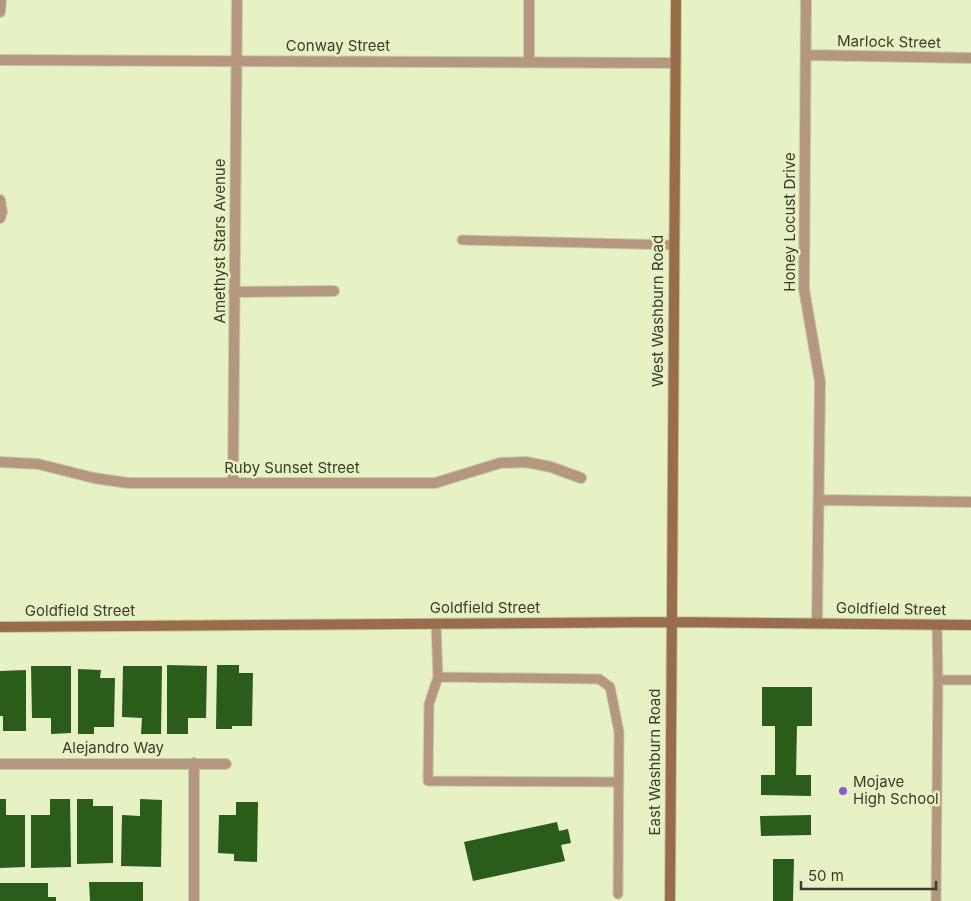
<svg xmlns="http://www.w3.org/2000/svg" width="971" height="901" font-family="Inter,sans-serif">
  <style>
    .building { fill: #2b5d1a }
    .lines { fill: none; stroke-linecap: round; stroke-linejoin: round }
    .lane-casing { stroke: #c4cda6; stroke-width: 11 }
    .street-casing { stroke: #c4cda6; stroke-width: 12 }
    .secondary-casing { stroke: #c4cda6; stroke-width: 12 }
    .lane { stroke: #b5967e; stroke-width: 9 }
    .street { stroke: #b5967e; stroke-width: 10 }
    .secondary { stroke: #996d49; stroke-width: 10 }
    .poi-dot { fill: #8a5ad4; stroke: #e6f1c4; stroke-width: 2 }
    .labels { text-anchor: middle; stroke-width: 5; stroke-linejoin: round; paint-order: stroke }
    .street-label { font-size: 15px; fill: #3a3e2c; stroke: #e6f1c4 }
    .poi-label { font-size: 15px; fill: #3a3e2c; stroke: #e6f1c4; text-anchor: start }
  </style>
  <rect width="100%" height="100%" fill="#e6f1c4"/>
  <path class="building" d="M 167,665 L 207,666 L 206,718 L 188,718 L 188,734 L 167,734 Z
    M 217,665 L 239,665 L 239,673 L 253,673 L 252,726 L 232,726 L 232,729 L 216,729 Z
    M 31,666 L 71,666 L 71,733 L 51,734 L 51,718 L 32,718 Z
    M 123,666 L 162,666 L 161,734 L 141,734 L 142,718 L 122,717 Z
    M 78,669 L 101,670 L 100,678 L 115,678 L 114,727 L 94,727 L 94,734 L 78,734 Z
    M 26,670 L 26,731 L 3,731 L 3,716 L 0,716 L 0,671 Z
    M 762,687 L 812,687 L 812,726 L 797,726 L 796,775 L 811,775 L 811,796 L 761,795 L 761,775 L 775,775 L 775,726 L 762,726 Z
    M 0,799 L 6,799 L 6,815 L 25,815 L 25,867 L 0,868 Z
    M 50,799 L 70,799 L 71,867 L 31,868 L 31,815 L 50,815 Z
    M 77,799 L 93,799 L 93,806 L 113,806 L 113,863 L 77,864 Z
    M 140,799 L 162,800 L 161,867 L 121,866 L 122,815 L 140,816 Z
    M 236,802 L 258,802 L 257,862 L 234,861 L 234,854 L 218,853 L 219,815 L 236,815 Z
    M 811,815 L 811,835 L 761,836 L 760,816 Z
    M 557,822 L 559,831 L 568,829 L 571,843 L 561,845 L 565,861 L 473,881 L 464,842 Z
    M 773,859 L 794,859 L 793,901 L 773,901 Z
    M 89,882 L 143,882 L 143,901 L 90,901 Z
    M 0,883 L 48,883 L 48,897 L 56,897 L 56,901 L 0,901 Z"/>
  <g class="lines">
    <g class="lane-casing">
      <path id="lane" d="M 462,240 L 674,245
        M 436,624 L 438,677 L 429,704 L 428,781 L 619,782
        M 438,677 L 599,679 L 610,687 L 619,732 L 618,894
        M 938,680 L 971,680
        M 936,901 L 938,680 L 937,625"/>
    </g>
    <g class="street-casing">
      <path id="street" d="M 529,0 L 529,62
        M 806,0 L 804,289 L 820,382 L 817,623
        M 0,12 L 1,0
        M 806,55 L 971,58
        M 0,60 L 675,63
        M 0,200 L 2,212 L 0,218
        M 234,292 L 334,291
        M 0,462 L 38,464 L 94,478 L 128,483 L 435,483 L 500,463 L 526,462 L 551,467 L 581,478
        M 233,483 L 237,0
        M 819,500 L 971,502
        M 194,763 L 194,901
        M 0,764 L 226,764"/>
    </g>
    <g class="secondary-casing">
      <path id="secondary" d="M 0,627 L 671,622 L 971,625
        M 670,901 L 676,0"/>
    </g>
    <use href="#lane" class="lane"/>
    <use href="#street" class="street"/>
    <use href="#secondary" class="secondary"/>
  </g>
  <circle class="poi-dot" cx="843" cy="791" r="5"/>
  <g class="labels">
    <g class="street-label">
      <text transform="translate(889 42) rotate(1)" y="5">Marlock Street</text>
      <text x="338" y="51">Conway Street</text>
      <text transform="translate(790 222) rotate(-90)" y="5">Honey Locust Drive</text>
      <text transform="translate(220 241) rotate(-90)" y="5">Amethyst Stars Avenue</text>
      <text transform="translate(658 311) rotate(-90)" y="5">West Washburn Road</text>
      <text x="292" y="473">Ruby Sunset Street</text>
      <text x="485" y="613">Goldfield Street</text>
      <text transform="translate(891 609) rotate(1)" y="5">Goldfield Street</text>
      <text x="80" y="616">Goldfield Street</text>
      <text x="113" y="753">Alejandro Way</text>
      <text transform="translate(655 762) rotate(-90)" y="5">East Washburn Road</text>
    </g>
    <g class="poi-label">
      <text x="853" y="787">Mojave<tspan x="853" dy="17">High School</tspan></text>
    </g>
  </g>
  <path d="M801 881v8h135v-8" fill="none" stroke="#3a3e2c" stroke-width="2.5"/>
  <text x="808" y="881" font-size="15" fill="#3a3e2c" stroke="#e6f1c4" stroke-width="4" paint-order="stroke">50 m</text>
</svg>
